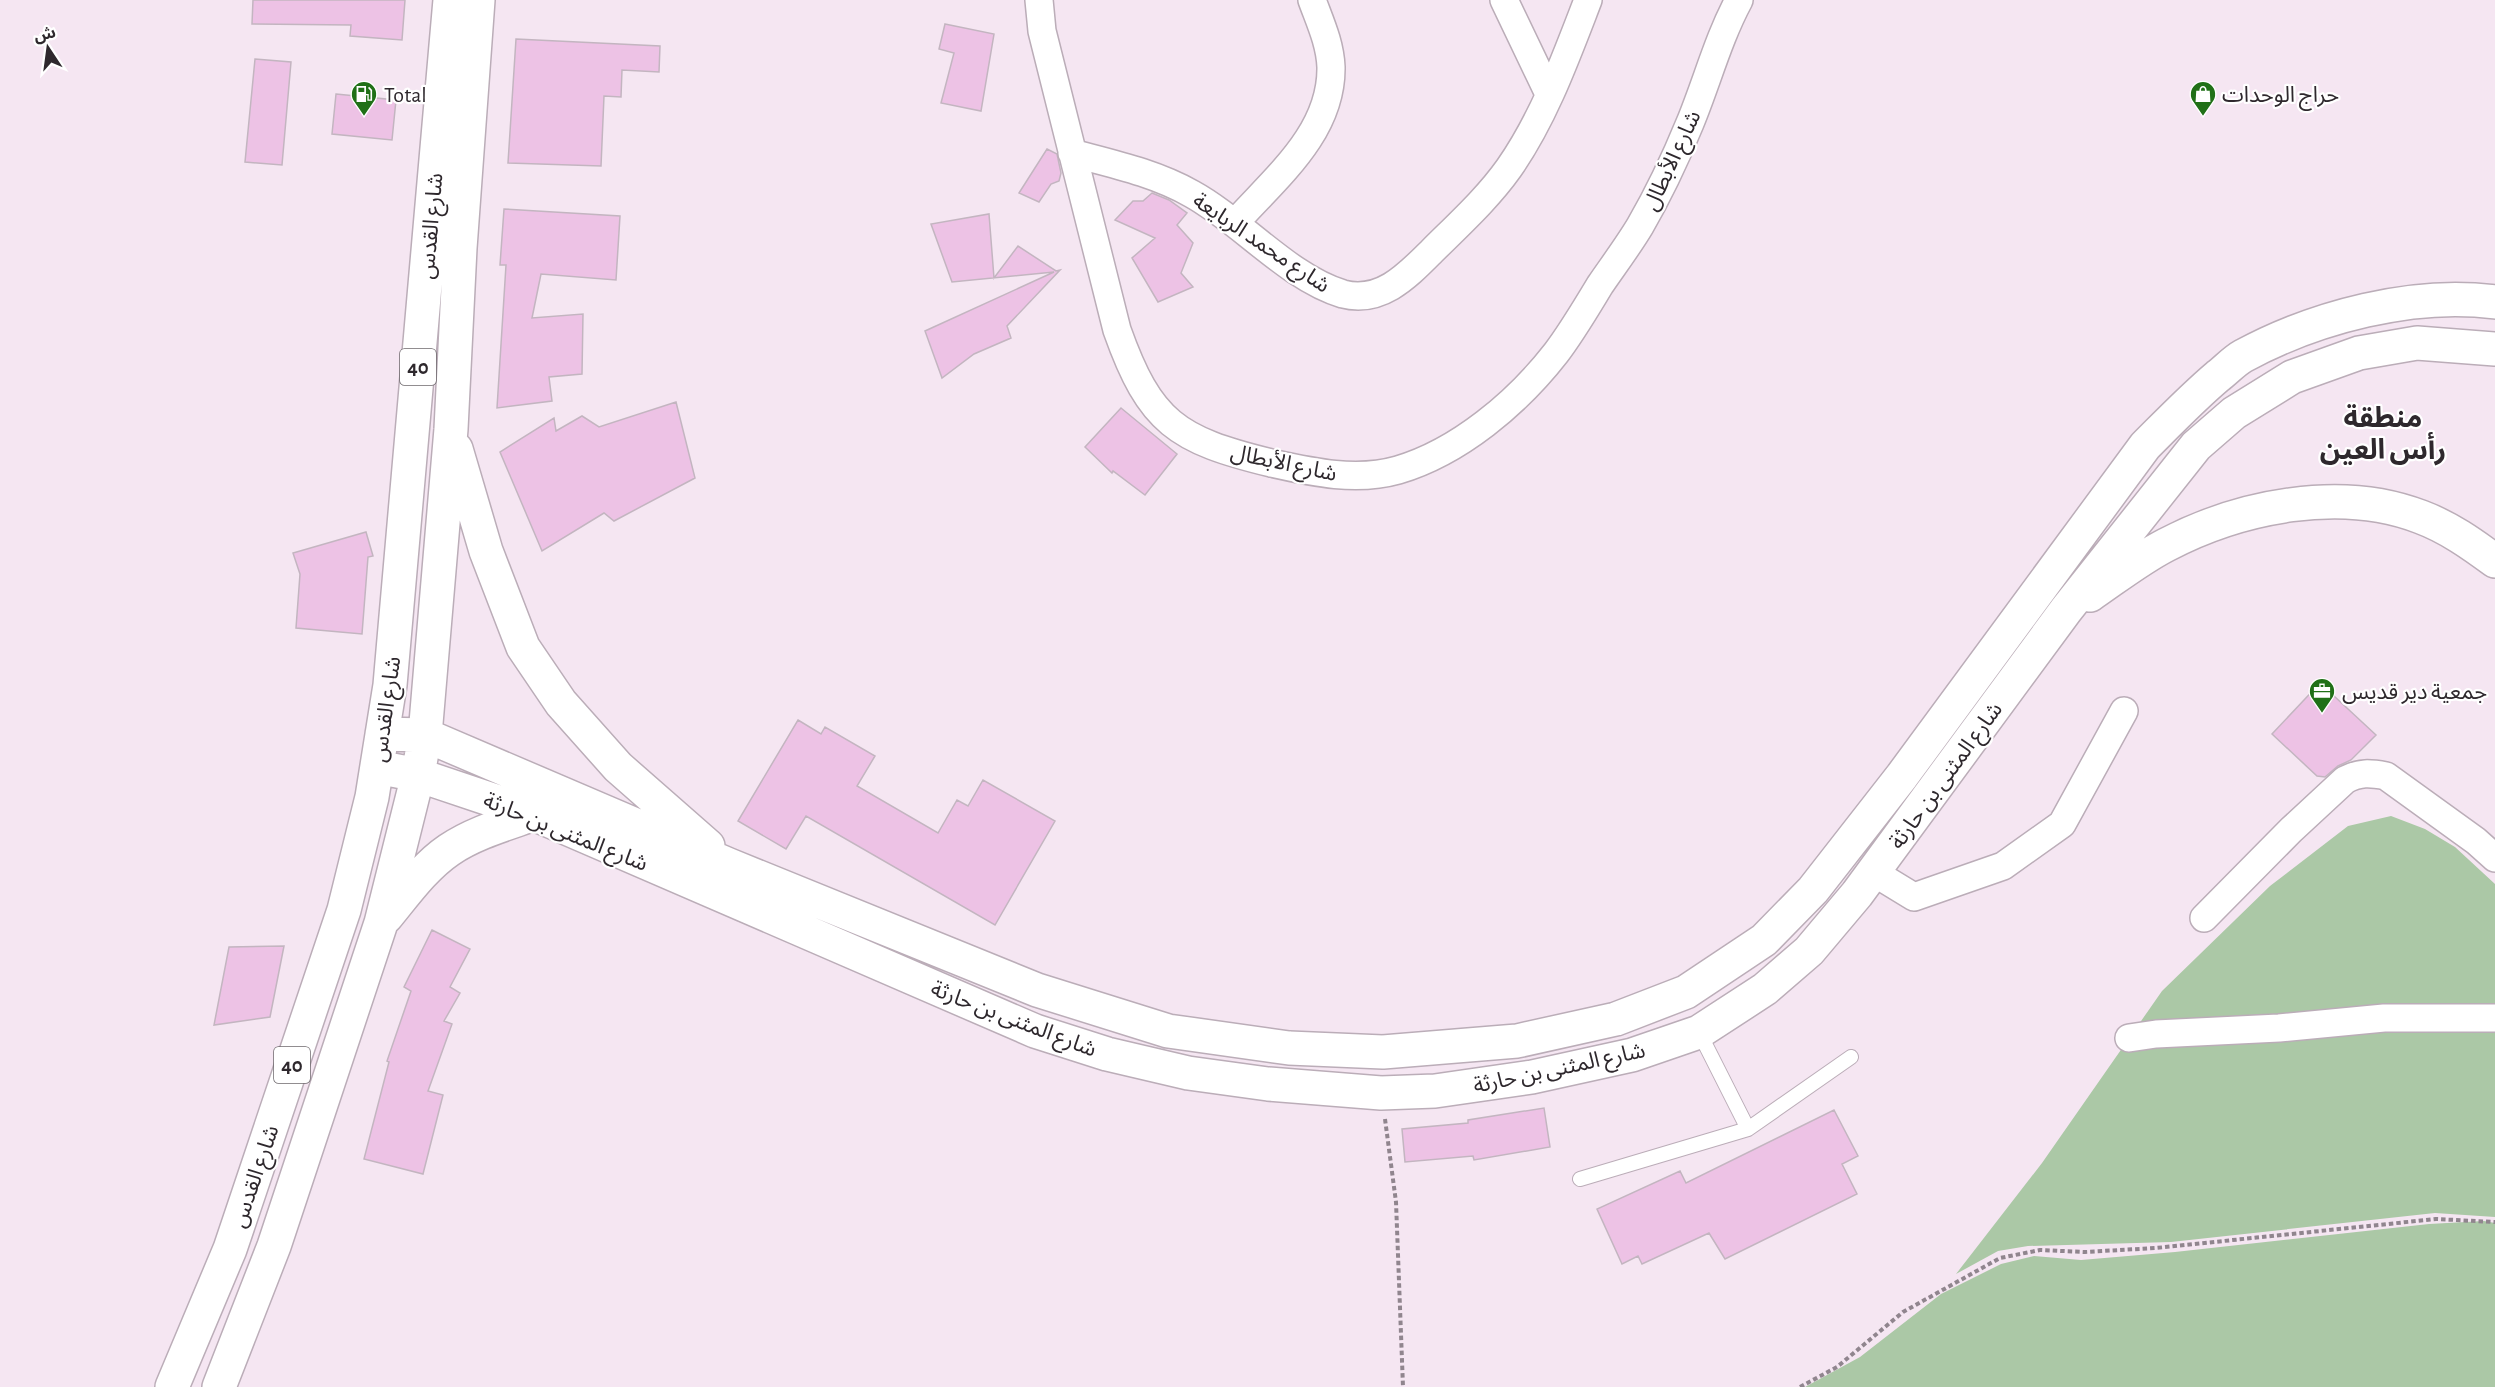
<svg xmlns="http://www.w3.org/2000/svg" width="2495" height="1387" font-family="'Alegreya Sans','Noto Sans Arabic',sans-serif">
  <style>
    .green { fill: #abc8a6 }
    .building { fill: #edc2e5; stroke: #c3b5c0; stroke-width: 1.5 }
    .lines { fill: none; stroke-linecap: round; stroke-linejoin: round }
    .lane-casing { stroke: #bbadb8; stroke-width: 16 }
    .street-casing { stroke: #bbadb8; stroke-width: 30 }
    .highway-casing { stroke: #bbadb8; stroke-width: 36 }
    .path { stroke: #90858e; stroke-width: 4; stroke-dasharray: 4.5 3; stroke-linecap: butt }
    .lane { stroke: #fff; stroke-width: 14 }
    .street { stroke: #fff; stroke-width: 27 }
    .highway { stroke: #fff; stroke-width: 33 }
    .labels { text-anchor: middle; stroke-width: 4.5; stroke-linejoin: round; paint-order: stroke }
    .shield { fill: #fff; stroke: #6d686c; stroke-width: 1.5 }
    .shield-label { font-size: 21px; font-weight: bold; fill: #2e282d }
    .poi-label { font-size: 22px; fill: #2e282d; stroke: #fff; text-anchor: start }
    .street-label { font-size: 22px; fill: #2e282d; stroke: #fff }
    .district-label { font-size: 28px; font-weight: bold; fill: #2e282d; stroke: #fff }
  </style>
  <rect width="100%" height="100%" fill="#f5e6f2"/>
  <path class="green" d="M 2391,816 L 2425,829 L 2455,847 L 2495,884 L 2495,1217 L 2435,1213 L 2171,1242 L 2028,1246 L 1998,1251 L 1956,1274 L 2042,1163 L 2162,991 L 2270,886 L 2348,826 Z
    M 2484,1221 L 2495,1223 L 2495,1387 L 1805,1387 L 1860,1357 L 1941,1294 L 2001,1264 L 2034,1256 L 2081,1260 L 2175,1252 L 2429,1224 Z"/>
  <path class="building" d="M 253,0 L 405,0 L 402,40 L 350,36 L 351,25 L 252,24 Z
    M 945,24 L 994,34 L 981,111 L 941,103 L 954,53 L 939,49 Z
    M 516,39 L 660,46 L 659,72 L 622,70 L 621,97 L 604,96 L 601,166 L 508,163 Z
    M 255,59 L 291,62 L 282,165 L 245,162 Z
    M 336,94 L 396,100 L 392,140 L 332,134 Z
    M 1047,149 L 1057,154 L 1061,173 L 1059,181 L 1051,184 L 1039,202 L 1019,193 Z
    M 1152,193 L 1169,200 L 1187,213 L 1177,225 L 1193,243 L 1181,273 L 1193,287 L 1158,302 L 1132,258 L 1155,238 L 1115,220 L 1133,201 L 1143,201 Z
    M 504,209 L 620,216 L 616,280 L 541,274 L 532,318 L 583,314 L 582,374 L 549,377 L 552,401 L 497,408 L 506,265 L 500,265 Z
    M 989,214 L 994,278 L 1018,246 L 1056,271 L 1060,270 L 1007,326 L 1011,338 L 974,354 L 942,378 L 925,331 L 1054,272 L 952,282 L 931,224 Z
    M 676,402 L 695,478 L 614,521 L 604,513 L 542,551 L 500,452 L 554,418 L 556,431 L 582,416 L 599,427 Z
    M 1121,408 L 1177,454 L 1145,495 L 1113,471 L 1112,473 L 1085,447 Z
    M 366,532 L 373,556 L 368,557 L 362,634 L 296,628 L 300,574 L 293,553 Z
    M 2320,683 L 2376,735 L 2351,760 L 2338,766 L 2325,777 L 2317,776 L 2272,734 Z
    M 798,720 L 821,734 L 825,727 L 875,756 L 857,786 L 938,833 L 957,800 L 968,806 L 983,780 L 1055,821 L 995,925 L 806,816 L 786,849 L 738,821 Z
    M 432,930 L 470,949 L 450,987 L 460,993 L 444,1021 L 452,1024 L 428,1091 L 443,1095 L 423,1174 L 364,1159 L 389,1062 L 387,1061 L 411,991 L 404,987 Z
    M 284,946 L 270,1017 L 214,1025 L 229,947 Z
    M 1544,1108 L 1550,1147 L 1474,1160 L 1473,1156 L 1405,1162 L 1402,1129 L 1468,1123 L 1468,1120 Z
    M 1834,1110 L 1858,1156 L 1842,1164 L 1857,1194 L 1725,1259 L 1709,1233 L 1642,1264 L 1638,1256 L 1622,1264 L 1597,1209 L 1680,1171 L 1686,1183 Z"/>
  <g class="lines">
    <g class="lane-casing">
      <path id="lane" d="M 1699,1032 L 1748,1129
        M 1580,1179 L 1748,1129 L 1851,1057"/>
    </g>
    <g class="street-casing">
      <path id="street" d="M 1039,0 L 1042,31 L 1117,330 C 1150,423 1177,440 1271,463 C 1312,472 1356,482 1398,470 C 1459,452 1517,403 1556,353 C 1572,332 1586,308 1600,285 C 1613,266 1628,246 1640,226 C 1658,195 1676,157 1690,123 C 1707,82 1718,39 1739,0
        M 1504,0 L 1549,94
        M 1072,153 C 1113,164 1155,173 1192,194 C 1241,221 1289,278 1343,294 C 1381,304 1408,275 1432,251 C 1458,225 1487,199 1509,168 C 1544,118 1566,57 1588,0
        M 1235,223 C 1275,178 1332,133 1331,67 C 1330,43 1320,22 1312,0
        M 1873,872 L 1914,897 L 2003,866 L 2062,824 L 2124,711
        M 2204,918 L 2291,830 L 2345,780 C 2360,772 2370,773 2386,776 L 2476,841 L 2495,858
        M 2129,1038 L 2156,1034 L 2279,1028 L 2384,1018 L 2495,1018"/>
    </g>
    <g class="highway-casing">
      <path id="highway" d="M 456,449 L 486,551 L 523,647 L 561,703 L 618,767 L 708,846
        M 2090,595 C 2115,578 2139,559 2166,545 C 2240,506 2341,486 2421,517 C 2448,527 2472,544 2495,561
        M 382,734 L 425,735 L 729,865 L 1037,990 L 1168,1031 L 1289,1048 L 1383,1052 L 1517,1041 L 1616,1019 L 1686,992 L 1764,940 L 1813,890 L 1902,776 L 2145,446 C 2169,422 2192,398 2218,376 C 2226,370 2234,361 2243,356 C 2315,317 2414,291 2495,302
        M 377,767 L 418,775 L 534,814 L 1035,1031 L 1107,1054 L 1188,1073 L 1268,1084 L 1381,1093 L 1435,1091 L 1532,1077 L 1632,1055 L 1699,1032 L 1765,989 L 1809,951 L 1857,894 L 2066,610 L 2196,446 L 2234,413 L 2292,377 L 2359,353 L 2417,343 L 2495,349
        M 386,917 C 405,894 424,867 449,850 C 474,833 506,824 534,814
        M 172,1387 L 230,1249 L 344,910 L 372,797 L 390,685 L 450,0
        M 219,1387 L 274,1246 L 381,923 L 418,775 L 425,735 L 451,429 L 460,248 L 478,0"/>
    </g>
    <path class="path" d="M 1385,1119 L 1396,1202 L 1403,1387
      M 1800,1387 L 1837,1367 L 1903,1312 L 2000,1258 L 2040,1250 L 2085,1252 L 2156,1248 L 2436,1219 L 2495,1222"/>
    <use href="#lane" class="lane"/>
    <use href="#street" class="street"/>
    <use href="#highway" class="highway"/>
  </g>
  <defs>
    <g id="fuel-pin" transform="scale(1.35)"><path d="M0 17L-7.5 6A9.5 9.5 0 1 1 7.5 6Z" fill="#207017" stroke="#fff"/><path d="M-5.5-6h7V0h2V4h1.3V-2.5L3-4.5l.8-.8L6-3V5H2.5V1h-1V6h-7ZM-4.2-4.7v3.2H.2V-4.7Z" fill="#fff"/></g>
    <g id="shop-pin" transform="scale(1.35)"><path d="M0 17L-7.5 6A9.5 9.5 0 1 1 7.5 6Z" fill="#207017" stroke="#fff"/><path d="M-5-2.5h2.3a2.7 3.5 0 0 1 5.4 0H5L5.5 6h-11ZM-1.5-2.5h3a1.5 2.3 0 0 0-3 0Z" fill="#fff"/></g>
    <g id="office-pin" transform="scale(1.35)"><path d="M0 17L-7.5 6A9.5 9.5 0 1 1 7.5 6Z" fill="#207017" stroke="#fff"/><path d="M-6-3h4V-5.5h4V-3h4V5H-6ZM-1-4.5V-3h2v-1.5ZM-6 0V1H6V0Z" fill="#fff"/></g>
  </defs>
  <g fill-rule="evenodd">
    <use href="#fuel-pin" x="364" y="94"/>
    <use href="#shop-pin" x="2203" y="94"/>
    <use href="#office-pin" x="2322" y="691"/>
  </g>
  <g class="labels">
    <g class="shield">
      <rect x="400" y="349" width="36" height="36" rx="4.5"/>
      <rect x="274" y="1047" width="36" height="36" rx="4.5"/>
    </g>
    <g class="shield-label">
      <text x="418" y="374">40</text>
      <text x="292" y="1072">40</text>
    </g>
    <g class="poi-label">
      <text x="384" y="102">Total</text>
      <text x="2222" y="102">حراج الوحدات</text>
      <text x="2342" y="699">جمعية دير قديس</text>
    </g>
    <g class="street-label">
      <text transform="translate(1671 160) rotate(-65)" y="8">شارع الأبطال</text>
      <text transform="translate(430 226) rotate(-85)" y="8">شارع القدس</text>
      <text transform="translate(1262 242) rotate(34)" y="8">شارع محمد الربايعة</text>
      <text transform="translate(1284 462) rotate(12)" y="8">شارع الأبطال</text>
      <text transform="translate(385 709) rotate(-82)" y="8">شارع القدس</text>
      <text transform="translate(1945 775) rotate(-54)" y="8">شارع المثنى بن حارثة</text>
      <text transform="translate(566 831) rotate(22)" y="8">شارع المثنى بن حارثة</text>
      <text transform="translate(1014 1018) rotate(21)" y="8">شارع المثنى بن حارثة</text>
      <text transform="translate(1559 1067) rotate(-12)" y="8">شارع المثنى بن حارثة</text>
      <text transform="translate(254 1176) rotate(-71)" y="8">شارع القدس</text>
    </g>
    <g class="district-label">
      <text x="2383" y="427">منطقة<tspan x="2383" dy="32">رأس العين</tspan></text>
    </g>
  </g>
  <g transform="translate(48 48) rotate(347)" stroke="#ffffff" stroke-width="4.5" paint-order="stroke">
  <path d="M0-4.5L10 22L0 15L-10 22Z" fill="#2e282d"/>
  <text y="-9" font-size="16" font-weight="bold" text-anchor="middle" fill="#2e282d">ش</text>
  </g>
</svg>
